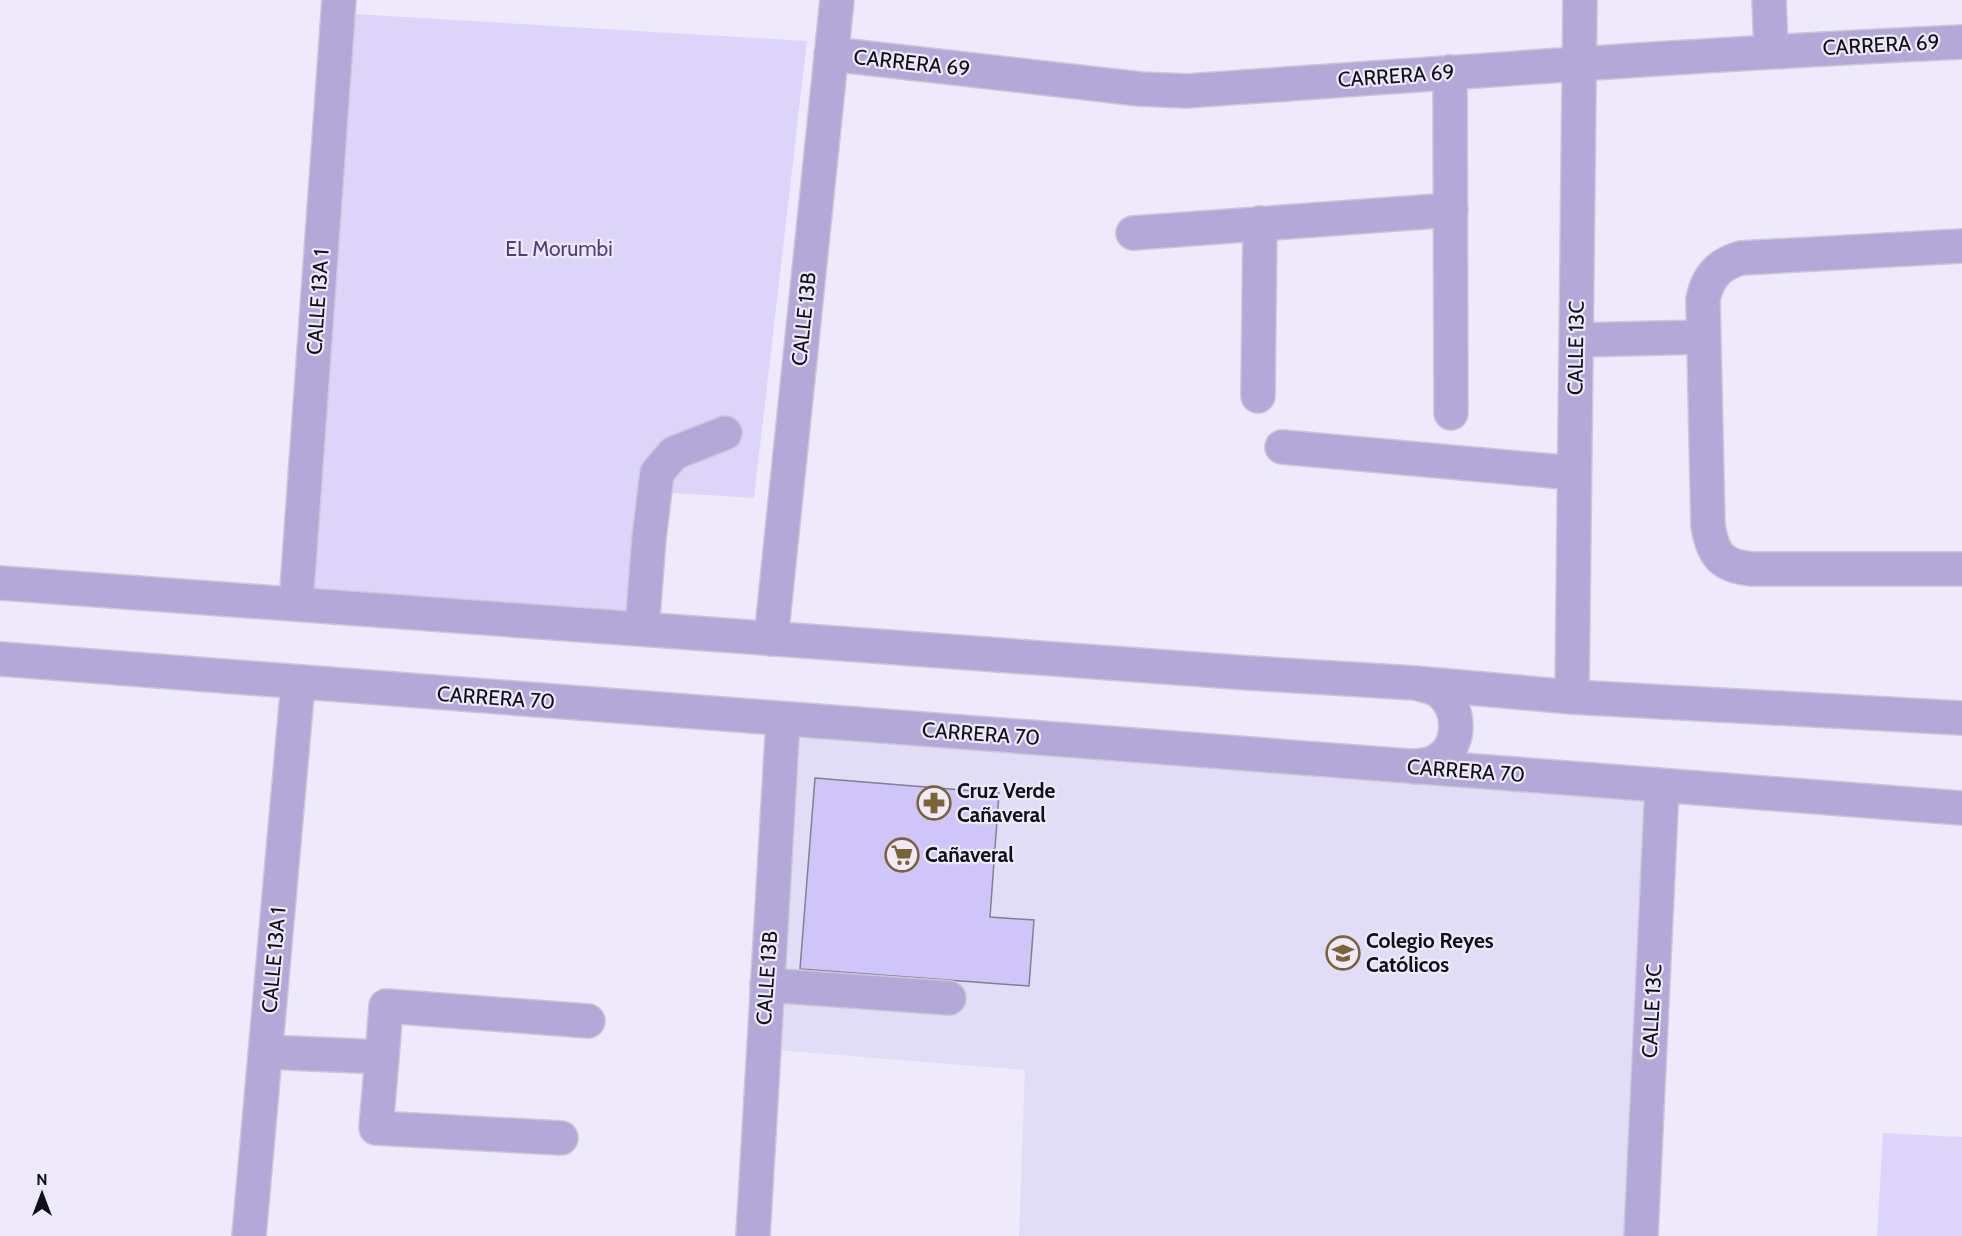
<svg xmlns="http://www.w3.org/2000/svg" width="1962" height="1236" font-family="Cabin,sans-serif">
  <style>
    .built { fill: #e2ddf6 }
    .green { fill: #ddd5f9 }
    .building { fill: #d0c5f9; stroke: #827f8f; stroke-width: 1.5 }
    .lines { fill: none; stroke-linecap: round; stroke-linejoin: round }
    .minor-casing { stroke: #cbc7d7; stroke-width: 36 }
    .minor { stroke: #b3a8d8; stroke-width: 33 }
    .labels { text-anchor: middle; stroke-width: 4.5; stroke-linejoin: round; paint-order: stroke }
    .street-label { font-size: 21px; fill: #111016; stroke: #eeeafc }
    .park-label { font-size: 21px; fill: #533c87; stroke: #eeeafc }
    .poi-label { font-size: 21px; font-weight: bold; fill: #111016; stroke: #eeeafc; text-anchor: start }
  </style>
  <rect width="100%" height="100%" fill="#eeeafc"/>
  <path class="built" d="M 783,720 L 1662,786 L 1641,1236 L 1019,1236 L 1025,1070 L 763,1049 Z"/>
  <path class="green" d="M 355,14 L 807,41 L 754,498 L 641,491 L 628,612 L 309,594 Z
    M 1883,1133 L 1962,1137 L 1962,1236 L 1877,1236 Z"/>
  <path class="building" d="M 815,778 L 999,793 L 990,917 L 1034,920 L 1029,986 L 800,969 Z"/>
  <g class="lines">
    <g class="minor-casing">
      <path id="minor" d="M 1769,0 L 1771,50
        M 831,54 L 1140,89 L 1187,91 C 1446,73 1703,54 1962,42
        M 1450,72 L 1451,413
        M 1133,233 L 1451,210
        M 1962,246 L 1741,258 C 1719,264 1707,277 1703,300 L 1708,526 C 1713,555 1721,566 1752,569 L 1962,569
        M 1577,340 L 1704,337
        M 1258,396 L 1260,223
        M 1282,447 L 1574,473
        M 0,583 L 1249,673 L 1415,683 L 1572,697 L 1962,718
        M 296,604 L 339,0
        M 642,629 L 649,538 L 657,473 L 674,453 L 725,433
        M 771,639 L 837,0
        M 0,659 L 1962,808
        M 1572,697 L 1580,0
        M 1414,767 C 1420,765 1427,765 1432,763 C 1463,751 1463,706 1437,690 C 1433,687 1425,686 1419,684
        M 767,985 L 949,998
        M 266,1052 L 382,1057 L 386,1006 L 588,1021
        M 382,1057 L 376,1128 L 561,1138
        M 249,1236 L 298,683
        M 753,1236 L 783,720
        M 1641,1236 L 1662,786"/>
    </g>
    <use href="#minor" class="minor"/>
  </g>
  <defs>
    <g id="pharmacy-ring" transform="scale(1.725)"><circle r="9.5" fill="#eeeafc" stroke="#7b6434" stroke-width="1.5"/><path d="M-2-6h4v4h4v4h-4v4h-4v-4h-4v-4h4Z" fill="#7b6434"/></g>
    <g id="supermarket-ring" transform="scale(1.725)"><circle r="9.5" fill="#eeeafc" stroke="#7b6434" stroke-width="1.5"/><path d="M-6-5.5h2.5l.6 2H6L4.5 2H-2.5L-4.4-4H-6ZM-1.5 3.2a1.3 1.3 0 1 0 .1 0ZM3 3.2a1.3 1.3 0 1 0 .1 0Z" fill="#7b6434"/></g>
    <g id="school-ring" transform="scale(1.725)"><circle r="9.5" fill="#eeeafc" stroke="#7b6434" stroke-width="1.5"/><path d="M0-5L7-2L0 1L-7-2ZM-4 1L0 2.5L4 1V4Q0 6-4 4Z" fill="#7b6434"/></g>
  </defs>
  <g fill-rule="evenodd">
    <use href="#pharmacy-ring" x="934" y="803"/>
    <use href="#supermarket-ring" x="902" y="855"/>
    <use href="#school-ring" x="1343" y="953"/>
  </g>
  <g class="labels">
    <g class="street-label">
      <text transform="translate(1881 45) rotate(-3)" y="7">CARRERA 69</text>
      <text transform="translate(912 63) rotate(6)" y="7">CARRERA 69</text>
      <text transform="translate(1396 76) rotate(-4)" y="7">CARRERA 69</text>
      <text transform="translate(318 302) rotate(-86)" y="7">CALLE 13A 1</text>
      <text transform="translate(804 319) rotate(-84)" y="7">CALLE 13B</text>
      <text transform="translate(1576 348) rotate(-89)" y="7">CALLE 13C</text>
      <text transform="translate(496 698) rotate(4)" y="7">CARRERA 70</text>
      <text transform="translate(981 734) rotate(4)" y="7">CARRERA 70</text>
      <text transform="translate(1466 771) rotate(4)" y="7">CARRERA 70</text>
      <text transform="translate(274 960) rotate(-85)" y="7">CALLE 13A 1</text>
      <text transform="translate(767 978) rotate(-86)" y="7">CALLE 13B</text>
      <text transform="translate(1652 1011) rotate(-87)" y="7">CALLE 13C</text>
    </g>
    <g class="park-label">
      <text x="559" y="256">EL Morumbi</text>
    </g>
    <g class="poi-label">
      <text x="957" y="798">Cruz Verde<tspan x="957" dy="24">Cañaveral</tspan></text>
      <text x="925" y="862">Cañaveral</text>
      <text x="1366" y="948">Colegio Reyes<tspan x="1366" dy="24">Católicos</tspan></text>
    </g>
  </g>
  <g transform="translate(42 1194)" stroke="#eeeafc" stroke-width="4.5" paint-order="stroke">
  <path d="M0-4.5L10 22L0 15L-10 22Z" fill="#111016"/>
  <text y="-9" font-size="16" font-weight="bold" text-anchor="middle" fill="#111016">N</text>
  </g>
</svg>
